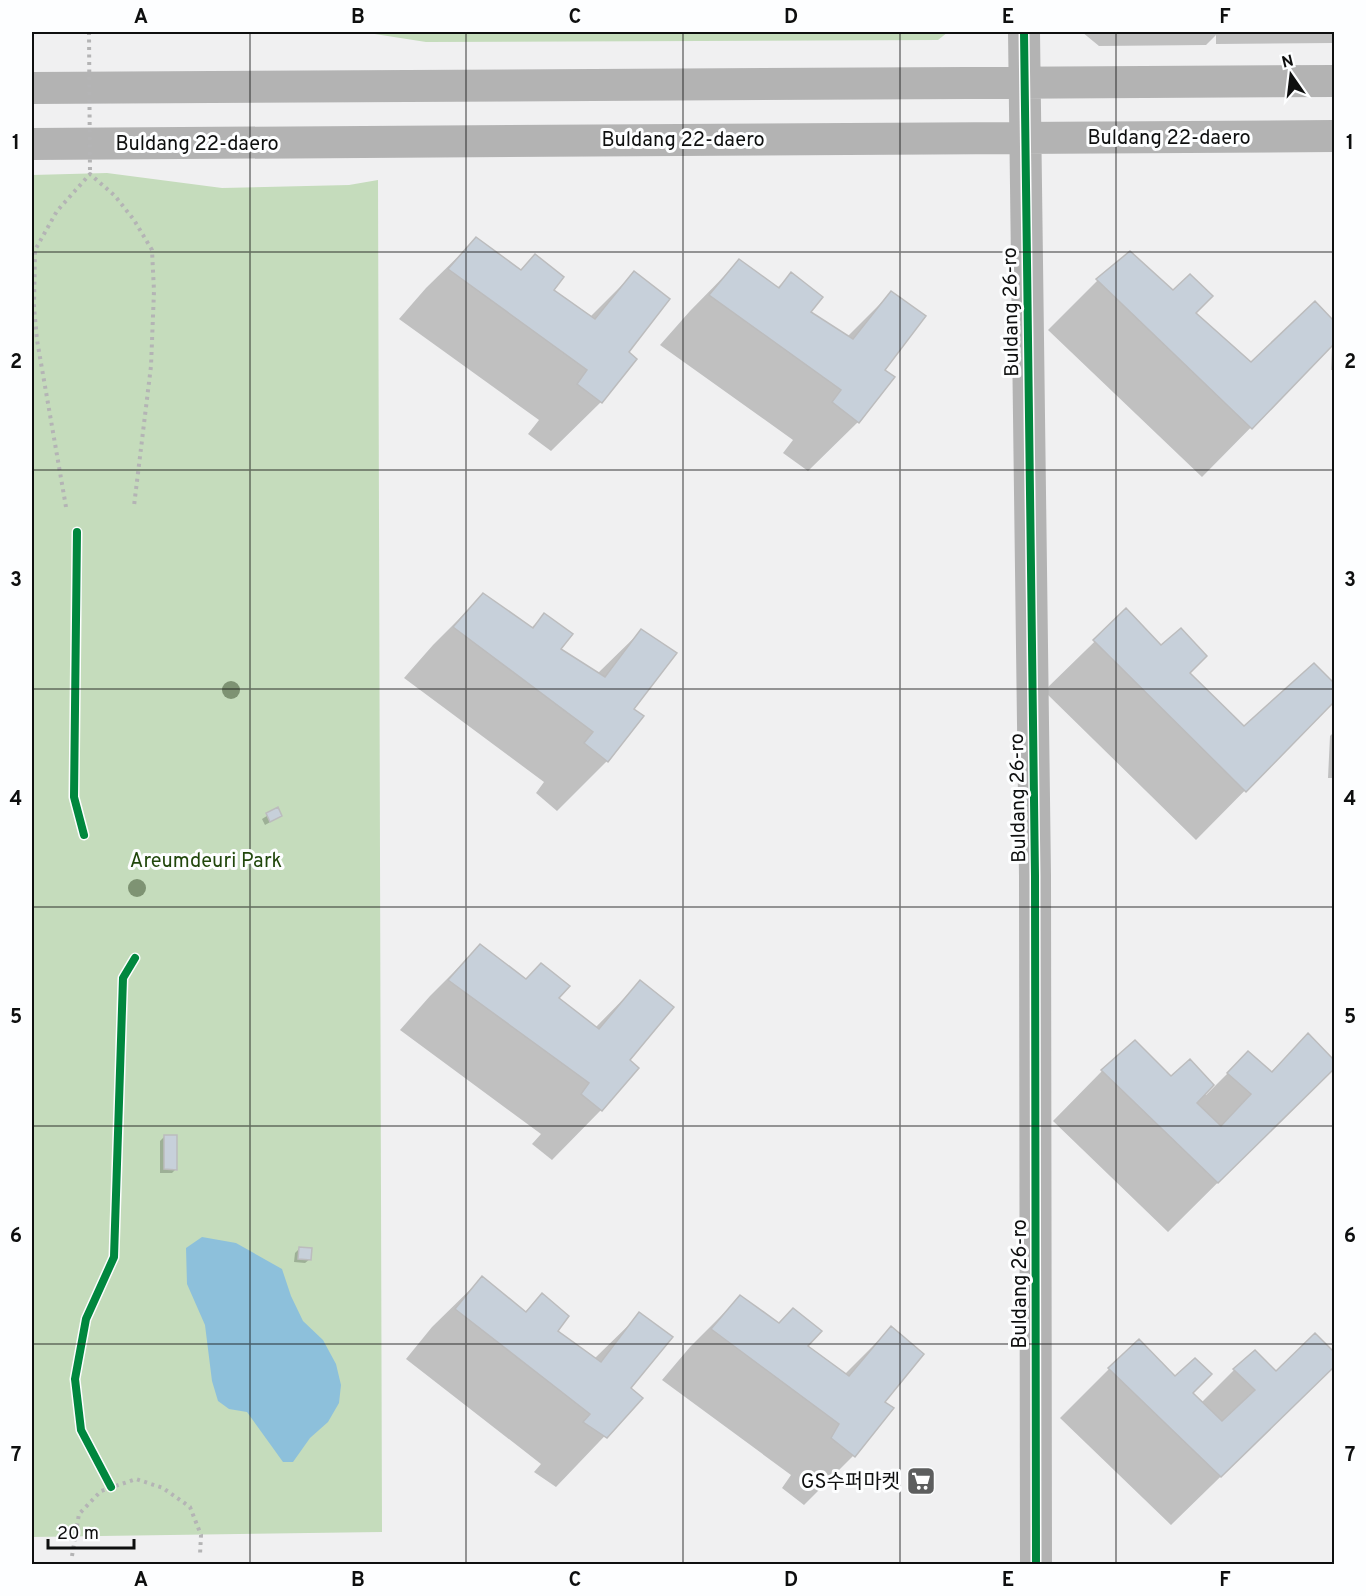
<svg xmlns="http://www.w3.org/2000/svg" width="1366" height="1596" font-family="Overpass,'Noto Sans KR',sans-serif">
  <style>
    .green { fill: #c5dcbc }
    .water { fill: #8dc0db }
    .shadow { fill: #0003 }
    .building { fill: #c7d0da; stroke: #bcbcbd; stroke-width: 1.5 }
    .lines { fill: none; stroke-linecap: round; stroke-linejoin: round }
    .path { stroke: #b4b4b5; stroke-width: 4; stroke-dasharray: 3 4.5; stroke-linecap: butt }
    .secondary { stroke: #b3b3b3; stroke-width: 32 }
    .path-bridge { stroke: #b4b4b5; stroke-width: 4; stroke-dasharray: 3 4.5; stroke-linecap: butt }
    .cycleway-casing { stroke: #fdfeff; stroke-width: 11 }
    .cycleway { stroke: #00873e; stroke-width: 8 }
    .tree { fill: #7e9373 }
    .grid { fill: none; stroke: #0e0f0f; stroke-width: 1.5; stroke-opacity: 0.55 }
    .labels { text-anchor: middle; stroke-width: 6; stroke-linejoin: round; paint-order: stroke }
    .street-label { font-size: 20px; fill: #0e0f0f; stroke: #fdfeff }
    .park-label { font-size: 20px; fill: #21470c; stroke: #fdfeff }
    .poi-label { font-size: 20px; fill: #0e0f0f; stroke: #fdfeff; text-anchor: end }
    .neatline { fill: none; stroke: #0e0f0f; stroke-width: 2 }
    .grid-label { font-size: 20px; text-anchor: middle; font-weight: bold; fill: #0e0f0f }
  </style>
  <rect width="100%" height="100%" fill="#f0f0f1"/>
  <path class="green" d="M 362,32 L 948,32 L 938,40 L 426,42 Z
    M 107,173 L 222,188 L 349,185 L 378,180 L 382,1532 L 32,1537 L 32,175 Z"/>
  <path class="water" d="M 202,1237 L 236,1243 L 282,1269 L 291,1296 L 303,1321 L 323,1340 L 336,1364 L 341,1385 L 339,1403 L 328,1422 L 310,1438 L 293,1462 L 283,1462 L 247,1412 L 229,1409 L 218,1401 L 212,1381 L 205,1325 L 187,1284 L 186,1248 Z"/>
  <path class="shadow" d="M 1082,32 L 1334,32 L 1334,43 L 1216,44 L 1216,35 L 1206,45 L 1099,46 Z
    M 476,239 L 520,271 L 552,290 L 590,317 L 634,273 L 627,352 L 601,402 L 551,451 L 528,434 L 539,420 L 399,319 L 426,288 Z
    M 1130,253 L 1251,364 L 1315,303 L 1334,323 L 1334,370 L 1331,370 L 1332,345 L 1202,477 L 1048,330 L 1097,281 Z
    M 739,261 L 777,288 L 792,274 L 809,313 L 847,337 L 891,293 L 883,371 L 858,422 L 808,471 L 783,453 L 793,440 L 660,345 L 690,311 Z
    M 483,595 L 530,629 L 545,615 L 559,649 L 597,674 L 641,631 L 632,709 L 607,761 L 557,811 L 536,793 L 544,782 L 404,678 L 433,645 Z
    M 1126,611 L 1244,728 L 1314,665 L 1334,685 L 1334,700 L 1196,840 L 1044,691 Z
    M 1334,732 L 1334,778 L 1328,778 L 1330,736 Z
    M 278,809 L 281,816 L 265,825 L 262,819 Z
    M 480,946 L 525,981 L 557,998 L 595,1028 L 640,982 L 601,1110 L 552,1160 L 532,1144 L 541,1134 L 400,1030 L 430,996 Z
    M 1308,1035 L 1334,1062 L 1334,1067 L 1168,1232 L 1053,1121 L 1102,1071 L 1135,1042 L 1170,1079 L 1206,1095 L 1248,1053 L 1270,1073 Z
    M 164,1137 L 176,1169 L 172,1173 L 160,1173 L 160,1141 Z
    M 299,1249 L 310,1259 L 305,1263 L 294,1262 L 295,1253 Z
    M 482,1278 L 524,1313 L 542,1296 L 556,1331 L 594,1359 L 640,1314 L 629,1389 L 641,1398 L 556,1487 L 534,1472 L 541,1464 L 406,1359 L 432,1327 Z
    M 740,1297 L 844,1375 L 891,1328 L 853,1456 L 804,1505 L 782,1488 L 791,1475 L 662,1380 L 690,1347 Z
    M 1315,1335 L 1334,1354 L 1334,1366 L 1171,1525 L 1060,1418 L 1109,1369 L 1191,1393 L 1201,1403 L 1234,1370 L 1276,1373 Z"/>
  <path class="building" d="M 476,237 L 521,270 L 535,254 L 564,277 L 554,290 L 595,319 L 634,271 L 670,299 L 629,352 L 637,359 L 602,403 L 577,384 L 587,370 L 448,269 Z
    M 1130,251 L 1173,290 L 1190,274 L 1213,296 L 1196,313 L 1251,362 L 1315,301 L 1334,321 L 1334,344 L 1252,429 L 1096,279 Z
    M 739,259 L 779,288 L 791,272 L 823,297 L 811,312 L 853,339 L 891,291 L 926,316 L 885,370 L 895,377 L 859,423 L 832,402 L 841,390 L 709,295 Z
    M 483,593 L 533,628 L 544,613 L 573,634 L 561,649 L 605,677 L 641,629 L 677,653 L 634,709 L 644,716 L 608,762 L 584,743 L 593,732 L 453,627 Z
    M 1126,608 L 1161,645 L 1181,628 L 1207,656 L 1190,673 L 1244,726 L 1314,663 L 1334,683 L 1334,702 L 1246,792 L 1093,640 Z
    M 278,807 L 282,816 L 270,822 L 266,813 Z
    M 480,944 L 526,979 L 541,963 L 570,986 L 559,998 L 599,1029 L 640,980 L 674,1007 L 630,1060 L 639,1068 L 602,1111 L 581,1094 L 589,1083 L 448,980 Z
    M 1308,1033 L 1334,1060 L 1334,1069 L 1218,1183 L 1101,1070 L 1135,1040 L 1171,1076 L 1190,1059 L 1214,1085 L 1197,1103 L 1221,1126 L 1251,1094 L 1227,1073 L 1248,1051 L 1272,1072 Z
    M 164,1135 L 177,1135 L 177,1170 L 164,1169 Z
    M 299,1247 L 312,1248 L 311,1260 L 298,1259 Z
    M 482,1276 L 526,1312 L 542,1293 L 569,1316 L 558,1331 L 601,1362 L 639,1312 L 673,1337 L 631,1388 L 643,1398 L 607,1438 L 583,1422 L 590,1414 L 455,1309 Z
    M 740,1295 L 779,1323 L 793,1308 L 822,1331 L 808,1346 L 849,1376 L 891,1326 L 924,1354 L 885,1402 L 894,1408 L 855,1457 L 831,1438 L 839,1424 L 711,1329 Z
    M 1315,1333 L 1334,1352 L 1334,1367 L 1221,1477 L 1108,1368 L 1139,1339 L 1175,1376 L 1195,1358 L 1212,1374 L 1193,1393 L 1222,1421 L 1255,1390 L 1233,1369 L 1255,1350 L 1276,1371 Z"/>
  <g class="lines">
    <path class="path" d="M 32,32 L 47,32
      M 66,507 L 37,340 L 34,307 L 35,250 L 57,211 L 90,174 L 115,196 L 134,220 L 152,250 L 154,291 L 151,366 L 134,506
      M 72,1556 L 79,1514 L 101,1491 L 136,1479 L 163,1488 L 190,1507 L 201,1535 L 200,1555"/>
    <path class="secondary" d="M 1024,32 L 1035,876 L 1036,1564
      M 32,88 L 1334,81
      M 32,144 L 1334,136"/>
    <path class="path-bridge" d="M 89,32 L 90,174"/>
    <g class="cycleway-casing">
      <path id="cycleway" d="M 1024,32 L 1035,876 L 1036,1564
        M 77,532 L 74,797 L 84,835
        M 111,1487 L 81,1430 L 75,1379 L 86,1319 L 114,1257 L 123,978 L 135,958"/>
    </g>
    <use href="#cycleway" class="cycleway"/>
  </g>
  <g class="tree">
    <circle cx="231" cy="690" r="9"/>
    <circle cx="137" cy="888" r="9"/>
  </g>
  <path class="grid" d="M 250,32 L 250,1564M 466,32 L 466,1564M 683,32 L 683,1564M 900,32 L 900,1564M 1116,32 L 1116,1564M 32,252 L 1334,252M 32,470 L 1334,470M 32,689 L 1334,689M 32,907 L 1334,907M 32,1126 L 1334,1126M 32,1344 L 1334,1344"/>
  <defs>
    <g id="supermarket-square" transform="scale(1.5)"><rect x="-9" y="-9" width="18" height="18" rx="4" fill="#5d5e5e" stroke="#fdfeff"/><path d="M-6-5.5h2.5l.6 2H6L4.5 2H-2.5L-4.4-4H-6ZM-1.5 3.2a1.3 1.3 0 1 0 .1 0ZM3 3.2a1.3 1.3 0 1 0 .1 0Z" fill="#fff"/></g>
  </defs>
  <g fill-rule="evenodd">
    <use href="#supermarket-square" x="921" y="1481"/>
  </g>
  <g class="labels">
    <g class="street-label">
      <text x="1169" y="144">Buldang 22-daero</text>
      <text x="683" y="146">Buldang 22-daero</text>
      <text x="197" y="150">Buldang 22-daero</text>
      <text transform="translate(1010 312) rotate(-91)" y="7">Buldang 26-ro</text>
      <text transform="translate(1017 798) rotate(-91)" y="7">Buldang 26-ro</text>
      <text transform="translate(1019 1284) rotate(-90)" y="7">Buldang 26-ro</text>
    </g>
    <g class="park-label">
      <text x="206" y="867">Areumdeuri Park</text>
    </g>
    <g class="poi-label">
      <text x="900" y="1488">GS수퍼마켓</text>
    </g>
  </g>
  <rect width="1366" height="1596" fill="none" stroke="#fdfeff" stroke-width="66"/>
  <g transform="translate(1291 75) rotate(346)" stroke="#fdfeff" stroke-width="4.5" paint-order="stroke">
  <path d="M0-4.5L10 22L0 15L-10 22Z" fill="#0e0f0f"/>
  <text y="-9" font-size="16" font-weight="bold" text-anchor="middle" fill="#0e0f0f">N</text>
  </g>
  <path d="M48 1539v9h86v-9" fill="none" stroke="#0e0f0f" stroke-width="3"/>
  <text x="57" y="1539" font-size="18" fill="#0e0f0f" stroke="#fdfeff" stroke-width="4.5" paint-order="stroke">20 m</text>
  <rect x="33" y="33" width="1300" height="1530" class="neatline"/>
  <g class="grid-label">
    <text x="141" y="23">A</text>
    <text x="358" y="23">B</text>
    <text x="575" y="23">C</text>
    <text x="791" y="23">D</text>
    <text x="1008" y="23">E</text>
    <text x="1225" y="23">F</text>
    <text x="16" y="149">1</text>
    <text x="1350" y="149">1</text>
    <text x="16" y="368">2</text>
    <text x="1350" y="368">2</text>
    <text x="16" y="586">3</text>
    <text x="1350" y="586">3</text>
    <text x="16" y="805">4</text>
    <text x="1350" y="805">4</text>
    <text x="16" y="1023">5</text>
    <text x="1350" y="1023">5</text>
    <text x="16" y="1242">6</text>
    <text x="1350" y="1242">6</text>
    <text x="16" y="1461">7</text>
    <text x="1350" y="1461">7</text>
    <text x="141" y="1586">A</text>
    <text x="358" y="1586">B</text>
    <text x="575" y="1586">C</text>
    <text x="791" y="1586">D</text>
    <text x="1008" y="1586">E</text>
    <text x="1225" y="1586">F</text>
  </g>
</svg>
